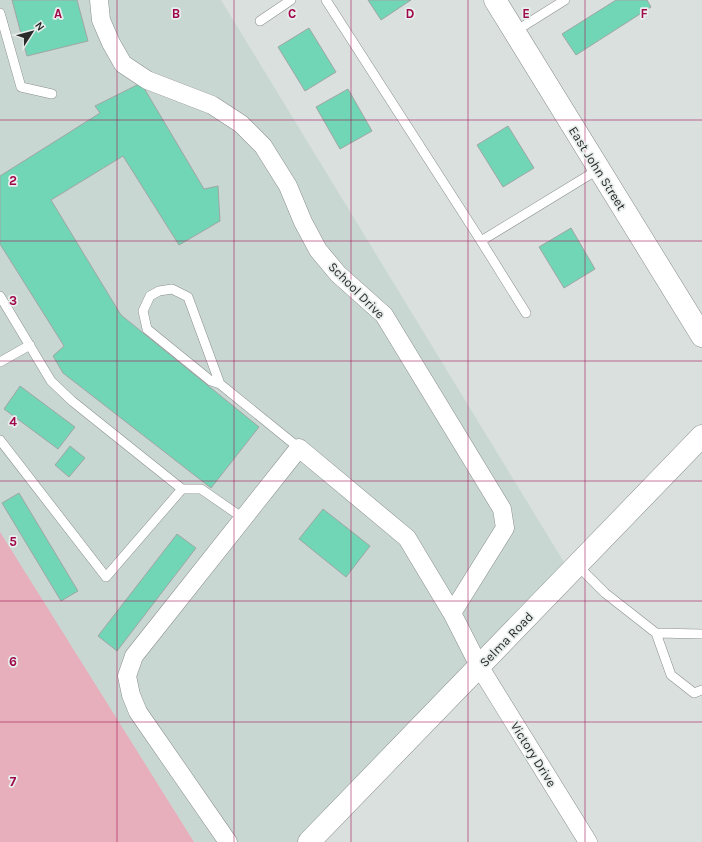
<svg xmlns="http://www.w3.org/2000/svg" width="702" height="842" font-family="Karla,sans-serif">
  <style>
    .built { fill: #c9d7d2 }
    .green { fill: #e7aebb }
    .building { fill: #71d6b6; stroke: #a0a6a4 }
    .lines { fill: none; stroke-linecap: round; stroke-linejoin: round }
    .service-casing { stroke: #8a8f8d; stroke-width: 10 }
    .minor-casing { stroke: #8a8f8d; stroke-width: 19 }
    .tertiary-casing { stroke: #8a8f8d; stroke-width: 23 }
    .service { stroke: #fff; stroke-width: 9 }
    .minor { stroke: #fff; stroke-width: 18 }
    .tertiary { stroke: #fff; stroke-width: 22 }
    .grid { fill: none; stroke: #a0084c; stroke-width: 1; stroke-opacity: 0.55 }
    .labels { text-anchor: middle; stroke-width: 3.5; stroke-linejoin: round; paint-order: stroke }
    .street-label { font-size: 13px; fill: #292b2a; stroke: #e8eeeb }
    .grid-label { font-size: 13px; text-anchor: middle; font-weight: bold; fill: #a0084c; stroke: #e8eeeb; stroke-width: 3.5; stroke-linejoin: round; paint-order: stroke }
  </style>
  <rect width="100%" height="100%" fill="#dae0de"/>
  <path class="built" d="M 0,0 L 221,0 L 570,572 L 309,842 L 194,842 L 0,534 Z"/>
  <path class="green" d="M 0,532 L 194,842 L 0,842 Z"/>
  <path class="building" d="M 12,0 L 77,0 L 88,41 L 27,56 Z
    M 368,0 L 411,0 L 381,20 Z
    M 616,0 L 647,0 L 651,7 L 576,55 L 562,34 Z
    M 309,28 L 336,72 L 305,91 L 278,47 Z
    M 141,83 L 204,189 L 218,186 L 220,221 L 179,245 L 123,156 L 51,200 L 121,315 L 259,427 L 211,488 L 63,373 L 53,356 L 64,346 L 0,244 L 0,176 L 100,113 L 95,106 Z
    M 348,89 L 372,131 L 340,149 L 316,107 Z
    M 508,126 L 534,168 L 503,187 L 477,145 Z
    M 571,228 L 595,269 L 564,288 L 539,247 Z
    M 20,386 L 75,427 L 58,449 L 4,409 Z
    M 70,446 L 85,458 L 69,477 L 55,465 Z
    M 19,493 L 78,591 L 61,601 L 2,503 Z
    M 323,509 L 370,546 L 346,577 L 299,539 Z
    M 177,534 L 196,548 L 117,651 L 98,636 Z"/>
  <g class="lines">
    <g class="service-casing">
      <path id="service" d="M 326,0 L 481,241 L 599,169
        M 0,13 L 21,87 L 52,94
        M 260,21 L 291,0
        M 514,32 L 565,0
        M 481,241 L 526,313
        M 0,296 L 51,381 L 72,401 L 182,489
        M 0,362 L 30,345
        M 220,384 L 211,381 L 147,329 L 143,311 L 150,296 L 159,291 L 172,289 L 188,297 L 220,384 L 299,448
        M 0,440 L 106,577 L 182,489 L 201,489 L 243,518
        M 577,565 L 605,593 L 656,633 L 702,634
        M 656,633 L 671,675 L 694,693 L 702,690"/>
    </g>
    <g class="minor-casing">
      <path id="minor" d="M 99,0 L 101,20 L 111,43 L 123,64 L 147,80 L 212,105 L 241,124 L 263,146 L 288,186 L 303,222 L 318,250 L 338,274 L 384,315 L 502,509 L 505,528 L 452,613
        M 228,842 L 138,712 L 131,695 L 127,676 L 134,656 L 299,448 L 407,538 L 452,613 L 479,666 L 588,842"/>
    </g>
    <g class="tertiary-casing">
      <path id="tertiary" d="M 495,0 L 702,336
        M 309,842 L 702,436"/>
    </g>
    <use href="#service" class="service"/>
    <use href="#minor" class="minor"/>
    <use href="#tertiary" class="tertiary"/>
  </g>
  <path class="grid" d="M 117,0 L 117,842M 234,0 L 234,842M 351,0 L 351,842M 468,0 L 468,842M 585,0 L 585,842M 0,120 L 702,120M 0,241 L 702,241M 0,361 L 702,361M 0,481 L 702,481M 0,601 L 702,601M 0,722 L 702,722"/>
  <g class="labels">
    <g class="street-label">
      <text transform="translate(598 168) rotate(58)" y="5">East John Street</text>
      <text transform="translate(357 290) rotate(45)" y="5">School Drive</text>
      <text transform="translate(506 639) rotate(-46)" y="5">Selma Road</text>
      <text transform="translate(534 754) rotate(58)" y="5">Victory Drive</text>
    </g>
  </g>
  <g class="grid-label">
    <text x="58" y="18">A</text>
    <text x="176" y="18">B</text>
    <text x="292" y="18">C</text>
    <text x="410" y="18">D</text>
    <text x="526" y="18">E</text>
    <text x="644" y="18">F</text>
    <text x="13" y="185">2</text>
    <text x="13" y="305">3</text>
    <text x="13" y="426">4</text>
    <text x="13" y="546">5</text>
    <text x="13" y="666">6</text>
    <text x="13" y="786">7</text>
  </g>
  <g transform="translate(32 32) rotate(54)" stroke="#e8eeeb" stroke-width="3" paint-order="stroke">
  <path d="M0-3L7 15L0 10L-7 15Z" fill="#292b2a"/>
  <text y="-6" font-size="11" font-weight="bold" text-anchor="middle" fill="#292b2a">N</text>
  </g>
</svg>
